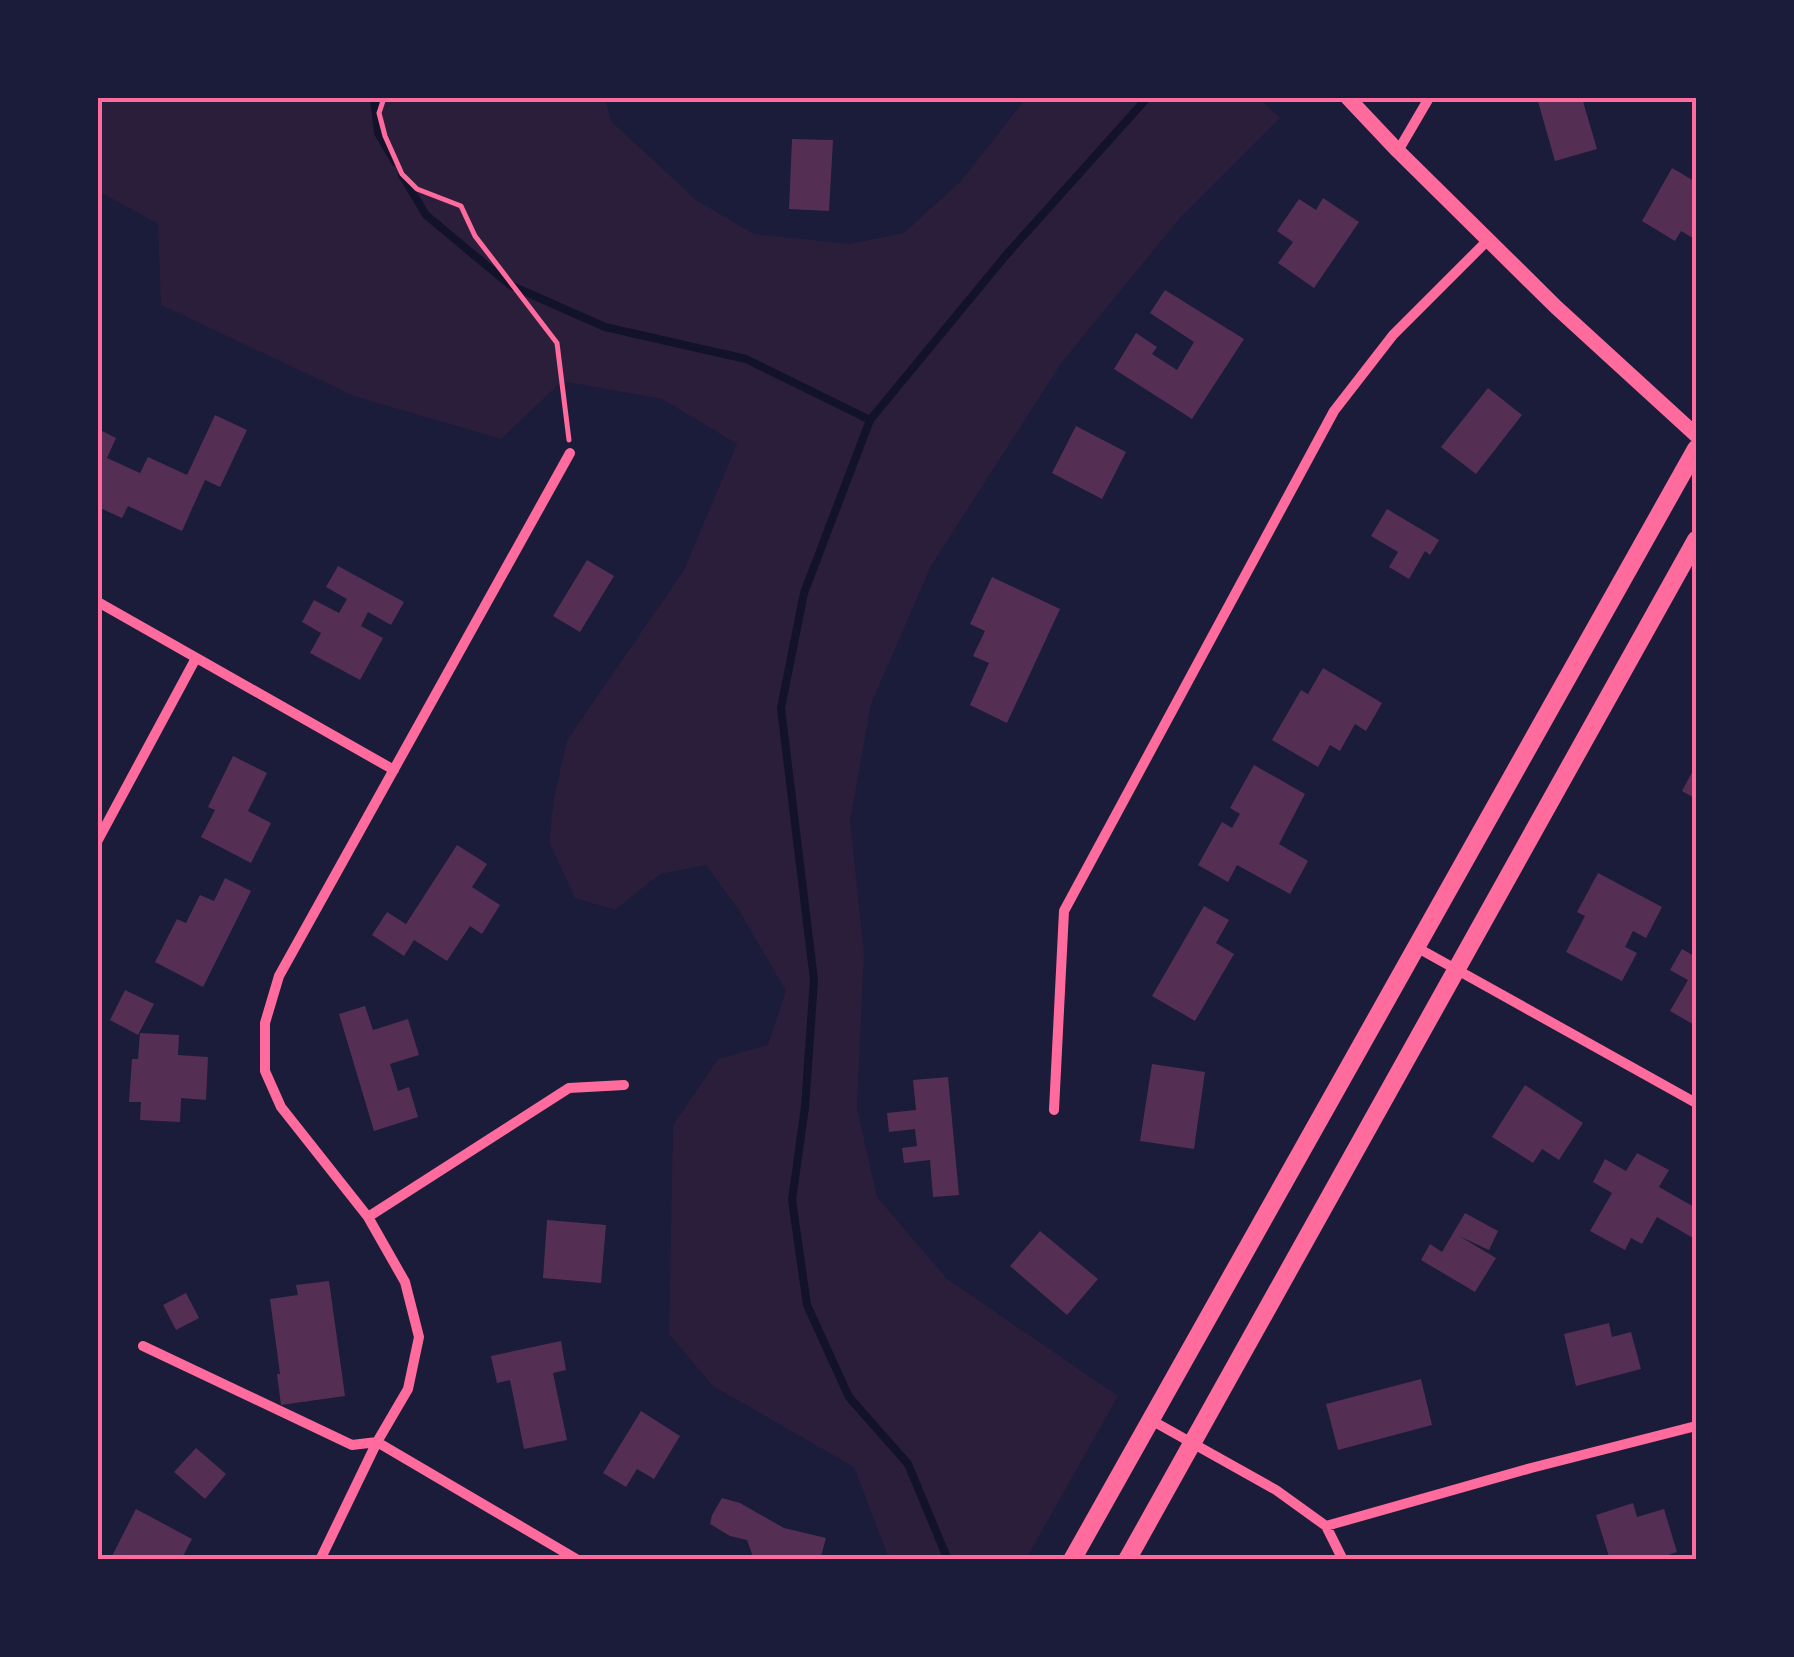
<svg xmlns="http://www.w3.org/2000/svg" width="1794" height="1657" font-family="'Libre Baskerville',serif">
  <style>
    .green { fill: #2a1e3b }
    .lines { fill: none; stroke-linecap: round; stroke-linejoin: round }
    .stream { stroke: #12122b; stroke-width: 8 }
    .building { fill: #542f53 }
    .path { stroke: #ff6b9d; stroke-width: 5 }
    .minor { stroke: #ff6b9d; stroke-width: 10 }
    .tertiary { stroke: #ff6b9d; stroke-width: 15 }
    .secondary { stroke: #ff6b9d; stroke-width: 18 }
    .neatline { fill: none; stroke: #ff6b9d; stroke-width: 4 }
  </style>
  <rect width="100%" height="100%" fill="#1b1b3a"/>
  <path class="green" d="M 98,98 L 605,98 L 611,121 L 696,200 L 754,234 L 849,244 L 904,233 L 962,180 L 1026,98 L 1260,98 L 1280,118 L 1180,218 L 1062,362 L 931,566 L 871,704 L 850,821 L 864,953 L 857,1108 L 877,1197 L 947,1279 L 1118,1396 L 1026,1559 L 889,1559 L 854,1467 L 713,1386 L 669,1334 L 673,1125 L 718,1059 L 768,1045 L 786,991 L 740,912 L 706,865 L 660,874 L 615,910 L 575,898 L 549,842 L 554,798 L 567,740 L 684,570 L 737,444 L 662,399 L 562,381 L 501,439 L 354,396 L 161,305 L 158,224 L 98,191 Z"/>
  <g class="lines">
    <path class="stream" d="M 374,98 L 378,133 L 395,162
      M 402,175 L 426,215 L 510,285 L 605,327 L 746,359 L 870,420 L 804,593 L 781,708 L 814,980 L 805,1107 L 792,1200 L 807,1305 L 849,1397 L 908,1464 L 948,1560
      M 870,420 L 1007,254 L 1147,98"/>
  </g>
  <path class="building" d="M 1537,98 L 1582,98 L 1597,149 L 1555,161 Z
    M 792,139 L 833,140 L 829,211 L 789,209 Z
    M 1672,168 L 1696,182 L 1696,240 L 1681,231 L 1675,241 L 1642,221 Z
    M 1323,198 L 1359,222 L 1314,288 L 1278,263 L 1293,242 L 1277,231 L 1299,199 L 1316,210 Z
    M 1165,290 L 1244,339 L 1192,419 L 1114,369 L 1136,333 L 1157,347 L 1152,354 L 1177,370 L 1194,342 L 1150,313 Z
    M 1488,388 L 1522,415 L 1476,474 L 1441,447 Z
    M 215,415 L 247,430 L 220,487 L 205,480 L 182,531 L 128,506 L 122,518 L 98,507 L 98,429 L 116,438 L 107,458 L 140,473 L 148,457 L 187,475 Z
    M 1076,426 L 1126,452 L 1102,499 L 1052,473 Z
    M 1387,509 L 1439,540 L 1430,555 L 1425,551 L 1409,579 L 1389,567 L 1398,552 L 1371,536 Z
    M 587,560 L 614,576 L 580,632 L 553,616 Z
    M 338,566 L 404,602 L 391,625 L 368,612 L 361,626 L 383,638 L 360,680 L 310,653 L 321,633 L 302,622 L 314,600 L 339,613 L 347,599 L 326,587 Z
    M 992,577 L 1060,609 L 1007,723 L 970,705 L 989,663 L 973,656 L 985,631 L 970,624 Z
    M 1323,668 L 1382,703 L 1366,731 L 1355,724 L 1340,751 L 1330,745 L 1318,767 L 1272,740 L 1301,690 L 1308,694 Z
    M 233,756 L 267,773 L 248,811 L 271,823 L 251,863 L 201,837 L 215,810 L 208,807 Z
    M 1254,765 L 1305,794 L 1279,844 L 1308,861 L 1290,894 L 1237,865 L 1228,882 L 1198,865 L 1222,822 L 1232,828 L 1240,814 L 1230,808 Z
    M 1696,765 L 1696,799 L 1682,791 Z
    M 457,845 L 487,864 L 472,887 L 500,905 L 482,934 L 470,926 L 447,961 L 414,940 L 404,956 L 372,935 L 387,912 L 406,924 Z
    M 1598,873 L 1662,907 L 1646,938 L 1633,931 L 1625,947 L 1637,953 L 1622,981 L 1566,952 L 1585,916 L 1577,912 Z
    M 225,878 L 251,891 L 203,987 L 155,962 L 177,919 L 186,923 L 200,895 L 214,901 Z
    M 1204,906 L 1229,920 L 1216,943 L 1234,954 L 1195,1021 L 1152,996 Z
    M 1682,949 L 1696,957 L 1696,1026 L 1670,1011 L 1688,980 L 1670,970 Z
    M 125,990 L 154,1004 L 138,1035 L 110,1020 Z
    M 365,1006 L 373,1030 L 408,1019 L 419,1055 L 390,1064 L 398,1091 L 409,1087 L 418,1117 L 374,1131 L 339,1014 Z
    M 140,1033 L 179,1035 L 178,1055 L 208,1057 L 206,1100 L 181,1098 L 180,1122 L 140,1120 L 141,1102 L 129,1102 L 132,1059 L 138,1059 Z
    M 1152,1064 L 1205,1072 L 1194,1149 L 1140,1141 Z
    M 948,1077 L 959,1195 L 933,1197 L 930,1160 L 904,1163 L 902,1148 L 917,1146 L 915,1129 L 889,1132 L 887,1113 L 916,1110 L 913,1080 Z
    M 1525,1085 L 1583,1123 L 1559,1160 L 1542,1149 L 1533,1163 L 1492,1137 Z
    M 1637,1153 L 1669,1170 L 1659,1187 L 1696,1208 L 1696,1232 L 1693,1238 L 1657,1217 L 1642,1244 L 1631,1238 L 1625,1250 L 1590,1231 L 1612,1193 L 1593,1182 L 1605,1159 L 1626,1171 Z
    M 1465,1213 L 1498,1231 L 1489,1250 L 1459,1236 L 1496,1258 L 1475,1292 L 1421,1260 L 1430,1244 L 1442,1252 Z
    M 547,1220 L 606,1225 L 601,1283 L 543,1278 Z
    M 1040,1231 L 1098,1279 L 1067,1315 L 1010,1266 Z
    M 329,1281 L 345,1396 L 281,1405 L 277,1374 L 280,1374 L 270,1299 L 298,1295 L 296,1285 Z
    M 186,1293 L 199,1318 L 176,1330 L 163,1305 Z
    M 1609,1323 L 1612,1337 L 1631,1332 L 1641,1369 L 1576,1386 L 1564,1334 Z
    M 561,1341 L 566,1370 L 553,1373 L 567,1440 L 524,1449 L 510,1380 L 497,1383 L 491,1356 Z
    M 1421,1379 L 1432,1425 L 1338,1450 L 1326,1404 Z
    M 641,1411 L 680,1436 L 654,1479 L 637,1469 L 626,1487 L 603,1473 Z
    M 196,1448 L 226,1474 L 205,1499 L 174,1472 Z
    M 722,1498 L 740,1503 L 784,1528 L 826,1538 L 820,1560 L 751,1560 L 752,1554 L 747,1540 L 730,1536 L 710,1524 L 712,1515 Z
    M 1633,1503 L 1637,1517 L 1664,1509 L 1677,1552 L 1654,1560 L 1610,1560 L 1596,1515 Z
    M 136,1509 L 192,1539 L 181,1560 L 110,1560 Z"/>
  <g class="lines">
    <path class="path" d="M 384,98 L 379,113 L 385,136 L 402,174 L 417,189 L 461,206 L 475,236 L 557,343 L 569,440"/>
    <path class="minor" d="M 1398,151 L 1429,98
      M 98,602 L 394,770
      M 98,840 L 196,658
      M 1416,947 L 1696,1103
      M 1054,1110 L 1064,911 L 1334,411 L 1393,335 L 1489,239
      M 368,1217 L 569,1088 L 624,1085
      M 143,1346 L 352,1445 L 377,1442 L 578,1560
      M 1151,1420 L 1276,1490 L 1326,1526 L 1343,1560
      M 1326,1526 L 1531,1468 L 1696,1426
      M 320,1560 L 377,1442 L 408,1389 L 419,1337 L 405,1282 L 368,1217 L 281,1107 L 265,1071 L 265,1023 L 279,976 L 570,453"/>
    <path class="tertiary" d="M 1348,98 L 1398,151 L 1556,307 L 1696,435"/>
    <path class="secondary" d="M 1072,1560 L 1696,449
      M 1127,1560 L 1696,540"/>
  </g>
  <rect width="1794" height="1657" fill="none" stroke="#1b1b3a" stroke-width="200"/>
  <rect x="100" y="100" width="1594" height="1457" class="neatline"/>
</svg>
